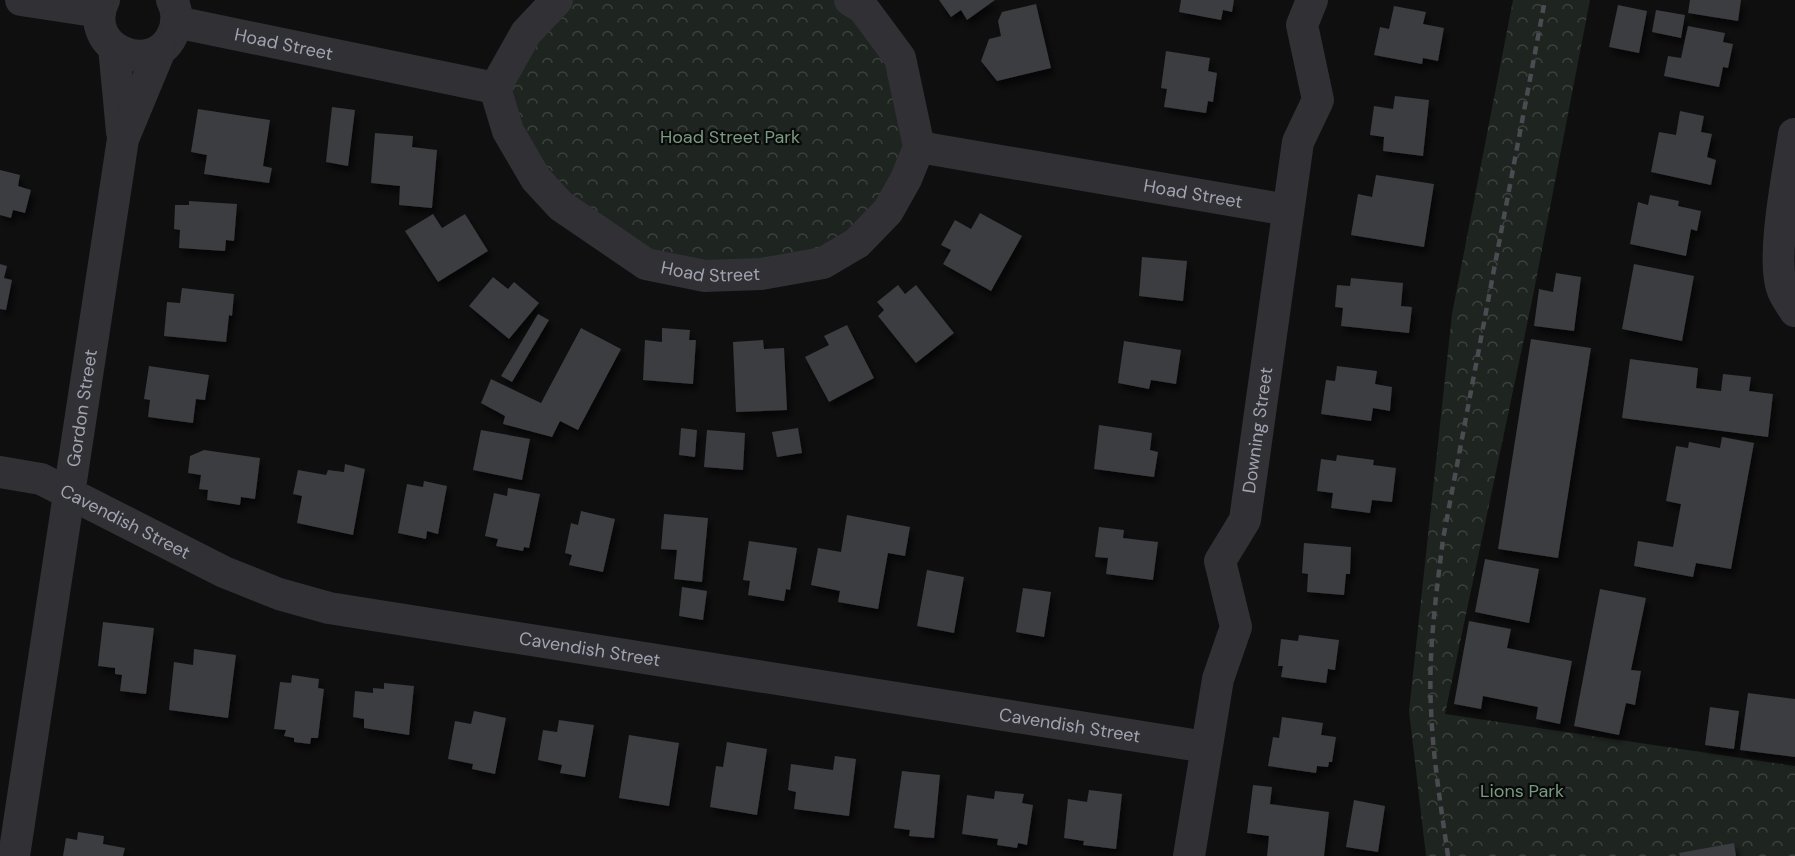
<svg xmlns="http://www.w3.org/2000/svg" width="1795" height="856" font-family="'DM Sans',sans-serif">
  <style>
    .forest { fill: url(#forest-crowns) }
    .building { fill: #3b3c40; filter: url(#shadow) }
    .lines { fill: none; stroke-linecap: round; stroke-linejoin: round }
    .street { stroke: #303035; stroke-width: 32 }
    .rail { stroke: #4b4c52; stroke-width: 4.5; stroke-dasharray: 8 6; stroke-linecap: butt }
    .labels { text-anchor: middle; stroke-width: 4.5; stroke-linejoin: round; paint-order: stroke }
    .street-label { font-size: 18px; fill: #a1a3b0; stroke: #0a0a0b }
    .park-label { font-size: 18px; fill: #799b81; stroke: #0a0a0b }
  </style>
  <defs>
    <pattern id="forest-crowns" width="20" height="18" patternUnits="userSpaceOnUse" patternTransform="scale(1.5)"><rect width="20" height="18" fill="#1e241f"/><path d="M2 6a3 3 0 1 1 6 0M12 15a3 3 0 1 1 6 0" fill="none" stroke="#3c413d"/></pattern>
    <filter id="shadow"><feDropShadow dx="3.5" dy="6" stdDeviation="3" flood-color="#0009"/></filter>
  </defs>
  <rect width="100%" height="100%" fill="#0f0f10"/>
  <path class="forest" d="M 557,0 L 850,0 L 863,8 L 919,147 L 857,243 L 705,276 L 561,206 L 495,88 Z
    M 1513,0 L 1590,0 L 1533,296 L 1445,714 L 1795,766 L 1795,856 L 1426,856 L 1409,711 L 1452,314 Z"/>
  <path class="building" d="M 939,0 L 995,0 L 967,20 L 961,10 L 951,17 Z
    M 1181,0 L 1234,0 L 1232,12 L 1223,10 L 1221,20 L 1179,12 Z
    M 1690,0 L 1741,0 L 1738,21 L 1688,13 Z
    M 1036,4 L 1051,68 L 997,81 L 981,61 L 989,39 L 1001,36 L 998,21 L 1002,12 Z
    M 1618,5 L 1647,11 L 1639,53 L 1609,47 Z
    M 1394,6 L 1426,12 L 1423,24 L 1444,28 L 1438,61 L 1423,58 L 1422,64 L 1374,55 L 1380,27 L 1389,29 Z
    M 1656,10 L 1685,15 L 1681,38 L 1652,32 Z
    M 1688,26 L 1725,33 L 1723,42 L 1733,44 L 1728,68 L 1723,67 L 1719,87 L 1664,76 L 1668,56 L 1681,58 Z
    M 1166,51 L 1210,58 L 1208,71 L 1217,73 L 1213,102 L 1208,101 L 1206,113 L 1164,107 L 1167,89 L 1161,88 Z
    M 1395,96 L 1429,100 L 1423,156 L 1383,151 L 1384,137 L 1370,135 L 1374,106 L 1393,109 Z
    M 332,107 L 355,110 L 348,166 L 326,162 Z
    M 198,109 L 270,120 L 263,166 L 272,168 L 269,183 L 204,174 L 207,155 L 191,152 Z
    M 1680,111 L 1704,116 L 1701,132 L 1712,134 L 1707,157 L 1716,160 L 1711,185 L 1651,172 L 1659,132 L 1676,135 Z
    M 375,133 L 413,136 L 412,147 L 437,150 L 432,208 L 399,205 L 400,186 L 371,183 Z
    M 0,170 L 20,175 L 18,186 L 31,190 L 25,213 L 13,210 L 11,218 L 0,215 Z
    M 1376,175 L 1434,184 L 1424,247 L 1351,235 L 1358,194 L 1372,197 Z
    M 1650,195 L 1679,201 L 1678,206 L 1701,211 L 1697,231 L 1691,229 L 1686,256 L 1630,244 L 1638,202 L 1648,205 Z
    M 189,201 L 237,204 L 234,241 L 226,240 L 225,251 L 179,248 L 180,230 L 174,229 L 175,205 L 189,205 Z
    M 980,213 L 1022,236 L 991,291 L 943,264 L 951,250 L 941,245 L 955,220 L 971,229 Z
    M 433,214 L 442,228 L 465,214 L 488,251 L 438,282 L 405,231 Z
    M 1142,257 L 1187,261 L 1183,301 L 1139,296 Z
    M 0,264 L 7,266 L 4,278 L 12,280 L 6,310 L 0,309 Z
    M 1634,264 L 1694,276 L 1682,341 L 1622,329 Z
    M 1556,273 L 1581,277 L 1574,331 L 1534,326 L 1539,289 L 1553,292 Z
    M 493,277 L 508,289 L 514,282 L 539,303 L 509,339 L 469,306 Z
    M 1351,278 L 1403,283 L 1401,306 L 1412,307 L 1409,333 L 1341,326 L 1343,308 L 1335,307 L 1337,285 L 1350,286 Z
    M 898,285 L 905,294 L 916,285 L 954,333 L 916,363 L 878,316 L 884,310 L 877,302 Z
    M 182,288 L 234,294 L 232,316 L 229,315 L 226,342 L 164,336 L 167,302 L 180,303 Z
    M 538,314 L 549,320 L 512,382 L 501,376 Z
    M 847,325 L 874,378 L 829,402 L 805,357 L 829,345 L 824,336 Z
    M 581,328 L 621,349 L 578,430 L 560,421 L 552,437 L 503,424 L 505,416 L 481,403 L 491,379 L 541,403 Z
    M 662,328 L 690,330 L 689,340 L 696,340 L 693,384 L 643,380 L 645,340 L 662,342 Z
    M 1531,339 L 1591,348 L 1558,558 L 1498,549 Z
    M 763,340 L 764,349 L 784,348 L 787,410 L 736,412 L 733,342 Z
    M 1124,341 L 1181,350 L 1176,384 L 1151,380 L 1149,389 L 1118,383 Z
    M 1630,359 L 1698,368 L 1696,388 L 1721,391 L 1723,374 L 1751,377 L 1749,391 L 1773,394 L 1768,437 L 1622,418 Z
    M 149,366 L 209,375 L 205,400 L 196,399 L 193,423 L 148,417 L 150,400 L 144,399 Z
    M 1337,366 L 1377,371 L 1375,384 L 1392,387 L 1390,411 L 1373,408 L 1371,421 L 1321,414 L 1326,380 L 1335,381 Z
    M 1099,425 L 1152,433 L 1150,450 L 1158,452 L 1154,477 L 1094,469 Z
    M 681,428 L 697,430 L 695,457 L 679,455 Z
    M 798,428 L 802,453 L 777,457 L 772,432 Z
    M 481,430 L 530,439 L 522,480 L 473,470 Z
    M 707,430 L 745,433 L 743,470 L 704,467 Z
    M 1722,437 L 1754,443 L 1731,569 L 1696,563 L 1693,577 L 1634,566 L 1638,541 L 1673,547 L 1681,504 L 1666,501 L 1676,446 L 1688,448 L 1689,442 L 1720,448 Z
    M 204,450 L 260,458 L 255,499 L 241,497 L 240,505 L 207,500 L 208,490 L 199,489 L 201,475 L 188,473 L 190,456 Z
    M 1337,455 L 1374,460 L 1373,465 L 1396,468 L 1392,502 L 1372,500 L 1370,513 L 1331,508 L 1333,493 L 1317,491 L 1321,459 L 1336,461 Z
    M 345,464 L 365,469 L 353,535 L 297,523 L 302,496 L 293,494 L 298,470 L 326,475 L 328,470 L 344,472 Z
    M 424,481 L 447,486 L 438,534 L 427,531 L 426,539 L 398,533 L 407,484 L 423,487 Z
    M 508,488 L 540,494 L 529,548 L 524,547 L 523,551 L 496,546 L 498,539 L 485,536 L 494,493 L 507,496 Z
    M 581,511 L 615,519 L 603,572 L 569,565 L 572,555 L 565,553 L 571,523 L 578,525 Z
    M 664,514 L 708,518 L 702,582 L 674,579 L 677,550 L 661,549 Z
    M 847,515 L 910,527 L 905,556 L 888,553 L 878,609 L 838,602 L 840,591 L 811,585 L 818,548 L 841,552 Z
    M 1099,527 L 1124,530 L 1123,538 L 1158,542 L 1153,580 L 1106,574 L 1108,558 L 1095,557 Z
    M 749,541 L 797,548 L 790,590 L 786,589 L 784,601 L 748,595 L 750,581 L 743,580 Z
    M 1304,543 L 1351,547 L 1350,574 L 1346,574 L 1344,595 L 1307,592 L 1308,574 L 1302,573 Z
    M 1485,559 L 1539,569 L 1529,623 L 1475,612 Z
    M 927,570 L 964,577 L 954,633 L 917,626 Z
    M 682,587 L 707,591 L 703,620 L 679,616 Z
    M 1023,588 L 1051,592 L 1044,637 L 1016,632 Z
    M 1600,589 L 1646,598 L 1631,670 L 1641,671 L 1635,705 L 1626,703 L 1619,735 L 1574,726 Z
    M 1469,621 L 1511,629 L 1507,648 L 1572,661 L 1560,724 L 1536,719 L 1538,707 L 1483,696 L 1481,709 L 1454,704 Z
    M 103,622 L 154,628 L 146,694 L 120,691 L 122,675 L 115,674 L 115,668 L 98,666 Z
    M 1299,635 L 1339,640 L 1335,670 L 1328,669 L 1326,683 L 1281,677 L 1283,666 L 1278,666 L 1281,639 L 1298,641 Z
    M 194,649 L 236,655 L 228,718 L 169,710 L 174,662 L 193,665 Z
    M 292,675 L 319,679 L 318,688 L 324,689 L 318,738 L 311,738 L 310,744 L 294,742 L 294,738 L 284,736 L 286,730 L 274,729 L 280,682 L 291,683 Z
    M 384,683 L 414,686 L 409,735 L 364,728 L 364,719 L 353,717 L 355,691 L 373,693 L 373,688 L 384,689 Z
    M 1748,693 L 1795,699 L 1795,757 L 1740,750 Z
    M 1710,707 L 1739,711 L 1734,749 L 1705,745 Z
    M 474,711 L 506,718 L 495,774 L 472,769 L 473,764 L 448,759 L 455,721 L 471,724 Z
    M 1282,717 L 1323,723 L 1321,735 L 1336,737 L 1332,762 L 1329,762 L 1328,767 L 1317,766 L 1316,773 L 1268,766 L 1273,737 L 1279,738 Z
    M 559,720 L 594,725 L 585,777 L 560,773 L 562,765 L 538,760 L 543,730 L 557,732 Z
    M 629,735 L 679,743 L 669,806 L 619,798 Z
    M 727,742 L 767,749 L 757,815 L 710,807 L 716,766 L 723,767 Z
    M 835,756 L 856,759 L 849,816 L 794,809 L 796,792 L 788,790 L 791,764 L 833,770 Z
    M 902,771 L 940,775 L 934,838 L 909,836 L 910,830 L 894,828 Z
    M 1253,785 L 1272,787 L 1270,804 L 1329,812 L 1324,856 L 1267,856 L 1269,836 L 1247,833 Z
    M 1089,790 L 1122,794 L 1116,849 L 1083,845 L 1084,841 L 1064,838 L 1068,799 L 1087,802 Z
    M 995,791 L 1024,794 L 1022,803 L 1033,805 L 1027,845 L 1018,843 L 1017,848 L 997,845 L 998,839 L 962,834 L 967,795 L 994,799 Z
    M 1354,800 L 1385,806 L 1378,852 L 1346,847 Z
    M 78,832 L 104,836 L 103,844 L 125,848 L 123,856 L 63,856 L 66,838 L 77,840 Z
    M 1734,843 L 1736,856 L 1680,856 L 1679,853 Z"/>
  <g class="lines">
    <g class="street">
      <path d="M 21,0 L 100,12"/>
      <path d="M 104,0 C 80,49 156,80 174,31 C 178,21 177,10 172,0"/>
      <path id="s1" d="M 557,0 L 526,33 L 495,88 L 508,131 L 536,179 L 561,206 L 646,264 L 705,276 L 761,274 L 823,263 L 857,243 L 888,211 L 906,179 L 919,147 L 900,58 L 863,8 L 850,0"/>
      <path id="s2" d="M 176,22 L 495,88"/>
      <path d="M 114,47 L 122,132"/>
      <path d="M 1794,134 C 1789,169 1770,261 1783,291 C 1786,298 1791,305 1795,311"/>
      <path id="s3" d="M 919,147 L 1288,210"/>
      <path id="s4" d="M 0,472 L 41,479 L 224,572 L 279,594 L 329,608 L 1206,747"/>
      <path id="s5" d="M 14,856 L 123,139 L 160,50"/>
      <path id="s6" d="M 1189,856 L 1218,679 L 1236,627 L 1220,561 L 1245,520 L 1298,142 L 1318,100 L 1302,25 L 1312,0"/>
    </g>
    <path class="rail" d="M 1448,856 C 1441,807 1433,759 1431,709 C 1428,653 1436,596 1443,539 L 1545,0"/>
  </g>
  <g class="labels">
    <g class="street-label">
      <text dy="6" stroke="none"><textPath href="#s2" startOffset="110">Hoad Street</textPath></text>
      <text dy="6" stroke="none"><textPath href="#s3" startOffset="278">Hoad Street</textPath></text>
      <text dy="6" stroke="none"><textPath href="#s1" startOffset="414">Hoad Street</textPath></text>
      <text dy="6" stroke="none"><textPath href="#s5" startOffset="453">Gordon Street</textPath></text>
      <text dy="6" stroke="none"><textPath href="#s6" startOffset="441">Downing Street</textPath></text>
      <text dy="6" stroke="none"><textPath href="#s4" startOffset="136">Cavendish Street</textPath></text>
      <text dy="6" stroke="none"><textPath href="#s4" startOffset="622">Cavendish Street</textPath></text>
      <text dy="6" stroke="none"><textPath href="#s4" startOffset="1108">Cavendish Street</textPath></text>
    </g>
    <g class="park-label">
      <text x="730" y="143">Hoad Street Park</text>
      <text x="1522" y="797">Lions Park</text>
    </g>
  </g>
</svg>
